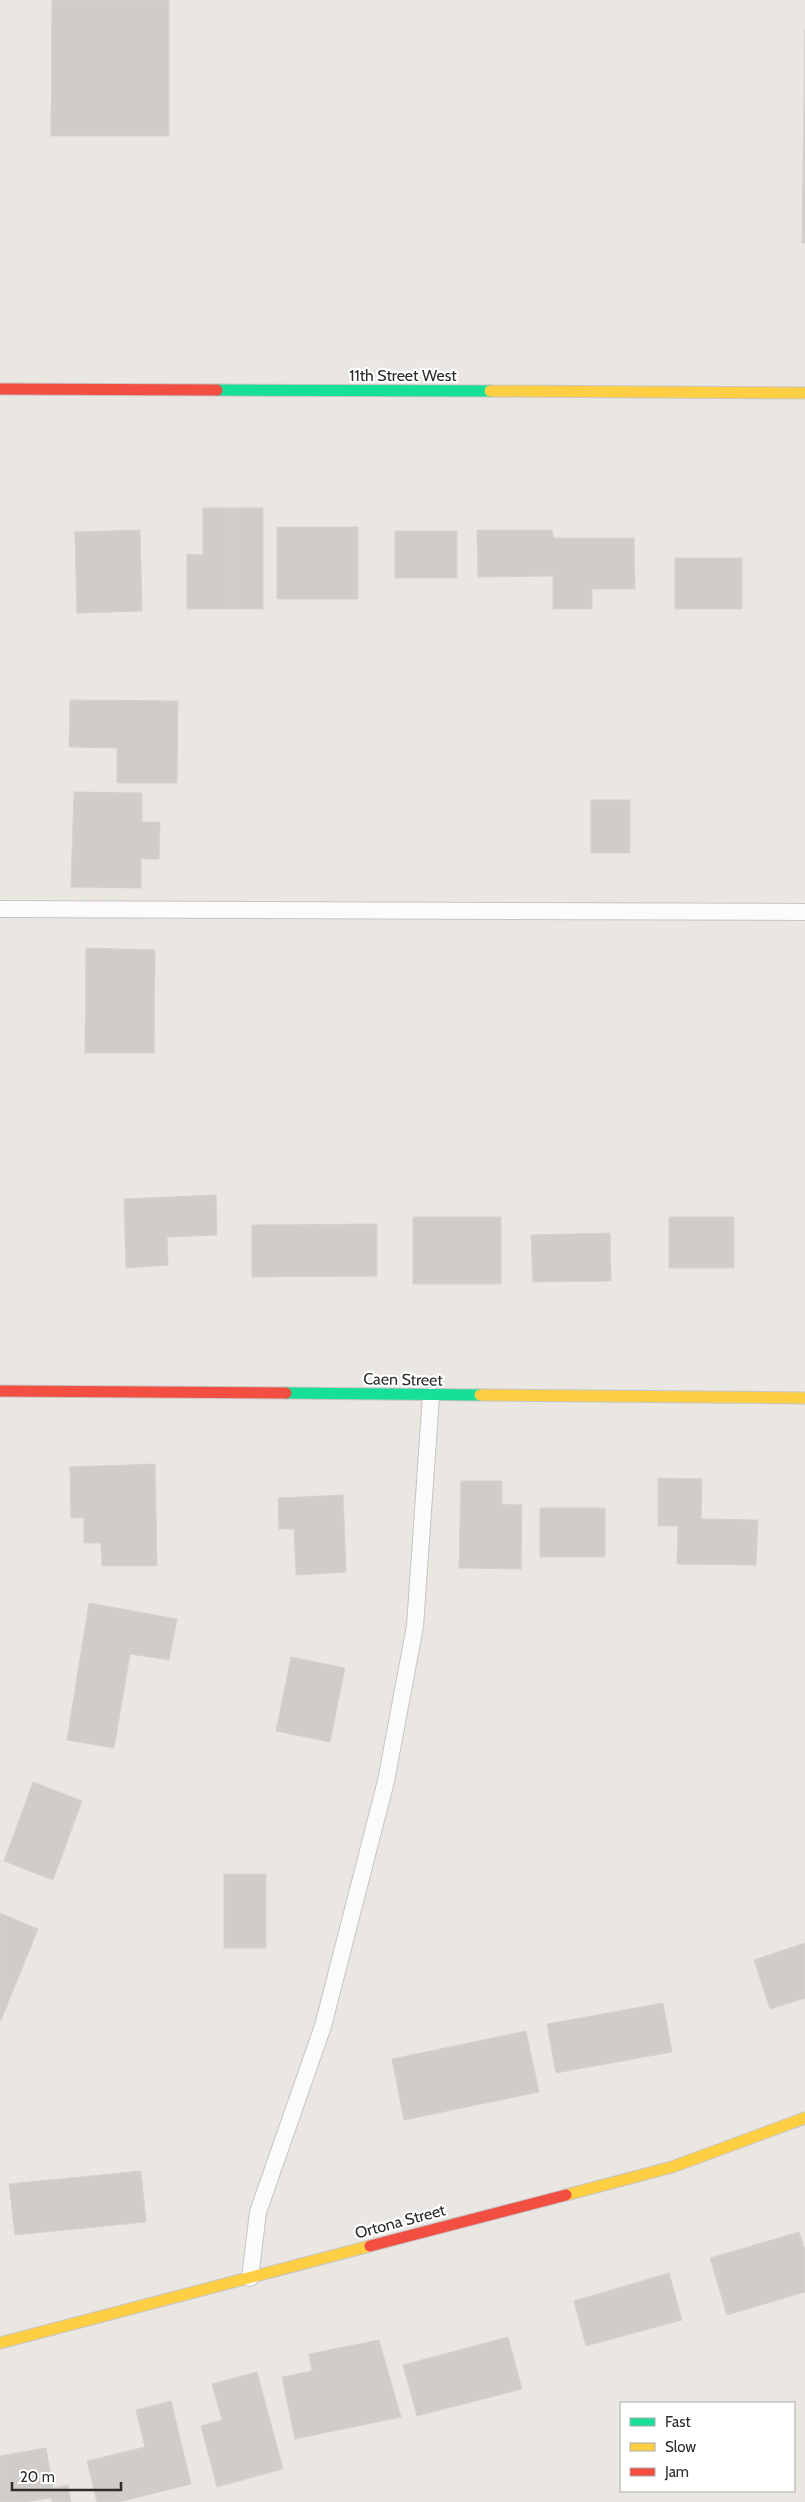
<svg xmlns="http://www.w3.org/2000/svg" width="805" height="2502" font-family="Cabin,sans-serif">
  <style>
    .building { fill: #cfccc9; stroke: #d5d2ce }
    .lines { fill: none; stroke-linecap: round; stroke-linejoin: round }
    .lane-casing { stroke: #c6c4c5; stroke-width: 18 }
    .fast-casing { stroke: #c6c4c5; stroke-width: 13 }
    .slow-casing { stroke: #c6c4c5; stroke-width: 13 }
    .jam-casing { stroke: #c6c4c5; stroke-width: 13 }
    .lane { stroke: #fcfbfb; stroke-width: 16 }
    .fast { stroke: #16e098; stroke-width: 11 }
    .slow { stroke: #ffcf43; stroke-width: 11 }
    .jam { stroke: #f24e42; stroke-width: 11 }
    .labels { text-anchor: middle; stroke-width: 4.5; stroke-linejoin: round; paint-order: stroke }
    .street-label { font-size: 16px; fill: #2c2c2c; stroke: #fff }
  </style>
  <rect width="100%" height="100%" fill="#eae6e2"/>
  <path class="building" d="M 52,0 L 169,0 L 169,136 L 51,136 Z
    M 805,29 L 805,243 L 802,243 Z
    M 203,508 L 232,508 L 232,609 L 187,609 L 187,554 L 203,555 Z
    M 232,508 L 263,508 L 263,609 L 232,609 Z
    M 277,527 L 358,527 L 358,599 L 277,599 Z
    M 140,530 L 142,611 L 77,613 L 75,532 Z
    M 477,530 L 552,530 L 553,538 L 634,538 L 635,589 L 592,589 L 592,609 L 553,609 L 553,576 L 478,577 Z
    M 395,531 L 457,531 L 457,578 L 395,578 Z
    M 675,558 L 742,558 L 742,609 L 675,609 Z
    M 70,700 L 178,701 L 177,783 L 117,783 L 117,748 L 69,747 Z
    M 74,792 L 142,793 L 142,822 L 160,822 L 159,859 L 141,859 L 141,888 L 71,887 Z
    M 591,800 L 630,800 L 630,853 L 591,853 Z
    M 86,948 L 155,950 L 154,1053 L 85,1053 Z
    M 216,1195 L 217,1235 L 167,1237 L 168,1265 L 126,1268 L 124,1199 Z
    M 413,1217 L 501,1217 L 501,1284 L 413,1284 Z
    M 669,1217 L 734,1217 L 734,1268 L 669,1268 Z
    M 377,1224 L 377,1276 L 252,1277 L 252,1225 Z
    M 610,1233 L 611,1281 L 533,1282 L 531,1235 Z
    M 155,1464 L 157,1566 L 102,1566 L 101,1543 L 84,1543 L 84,1518 L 71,1518 L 70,1467 Z
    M 658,1478 L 702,1479 L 701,1519 L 758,1520 L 756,1565 L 677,1564 L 678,1526 L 658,1526 Z
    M 461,1481 L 502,1481 L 502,1504 L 522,1505 L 521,1569 L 459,1568 Z
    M 343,1495 L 346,1572 L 296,1575 L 294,1529 L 279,1529 L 278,1498 Z
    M 540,1508 L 605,1508 L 605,1557 L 540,1557 Z
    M 89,1603 L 177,1619 L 169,1660 L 130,1654 L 114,1748 L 67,1740 Z
    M 291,1657 L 345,1668 L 330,1742 L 276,1731 Z
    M 33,1782 L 82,1801 L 53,1880 L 4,1861 Z
    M 224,1874 L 266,1874 L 266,1948 L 224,1948 Z
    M 0,1913 L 38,1929 L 1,2020 L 0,2020 Z
    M 805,1943 L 805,1998 L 770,2009 L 754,1960 Z
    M 663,2003 L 672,2052 L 556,2073 L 547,2024 Z
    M 526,2031 L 539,2092 L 404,2120 L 392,2059 Z
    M 141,2171 L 146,2222 L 15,2235 L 9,2184 Z
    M 799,2232 L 805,2250 L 805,2292 L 727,2315 L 710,2258 Z
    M 669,2273 L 682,2320 L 586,2346 L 574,2301 Z
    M 508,2337 L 522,2389 L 417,2416 L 403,2365 Z
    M 379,2340 L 401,2417 L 295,2439 L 282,2377 L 312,2371 L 309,2354 Z
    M 257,2372 L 283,2469 L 217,2487 L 201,2426 L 222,2420 L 212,2384 Z
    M 171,2401 L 191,2484 L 119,2502 L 97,2502 L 87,2461 L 145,2447 L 136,2410 Z
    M 46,2448 L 53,2488 L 68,2485 L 71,2502 L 52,2502 L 51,2498 L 24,2502 L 0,2502 L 0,2456 Z"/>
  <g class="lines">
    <g class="lane-casing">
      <path id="lane" d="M 0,909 L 805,912
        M 250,2278 L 258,2212 L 323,2026 L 386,1781 L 415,1626 L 431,1396"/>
    </g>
    <g class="fast-casing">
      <path id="fast" d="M 217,390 L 490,391
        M 286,1393 L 480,1395"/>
    </g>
    <g class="slow-casing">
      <path id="slow" d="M 490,391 L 805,393
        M 480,1395 L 805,1398
        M 566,2195 L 672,2167 L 805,2118
        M 0,2343 L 370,2246"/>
    </g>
    <g class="jam-casing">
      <path id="jam" d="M 0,389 L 217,390
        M 0,1391 L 286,1393
        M 370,2246 L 566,2195"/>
    </g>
    <use href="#lane" class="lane"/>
    <use href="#fast" class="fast"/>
    <use href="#slow" class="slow"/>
    <use href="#jam" class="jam"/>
  </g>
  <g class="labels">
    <g class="street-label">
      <text x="403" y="381">11th Street West</text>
      <text transform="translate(403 1379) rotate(1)" y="6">Caen Street</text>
      <text transform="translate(400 2221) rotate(-15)" y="6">Ortona Street</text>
    </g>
  </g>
  <rect x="620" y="2402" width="175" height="90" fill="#ffffff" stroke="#ababab"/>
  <rect x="630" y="2418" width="25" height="8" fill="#16e098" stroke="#ababab"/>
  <text x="665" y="2427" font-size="15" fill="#2c2c2c">Fast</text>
  <rect x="630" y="2443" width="25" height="8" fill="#ffcf43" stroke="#ababab"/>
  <text x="665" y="2452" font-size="15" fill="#2c2c2c">Slow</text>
  <rect x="630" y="2468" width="25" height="8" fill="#f24e42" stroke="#ababab"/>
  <text x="665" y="2477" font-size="15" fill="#2c2c2c">Jam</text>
  <path d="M12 2482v8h109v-8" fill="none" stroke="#2c2c2c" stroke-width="2.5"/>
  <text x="20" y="2482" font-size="15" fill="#2c2c2c" stroke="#ffffff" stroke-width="4" paint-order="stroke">20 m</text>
</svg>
